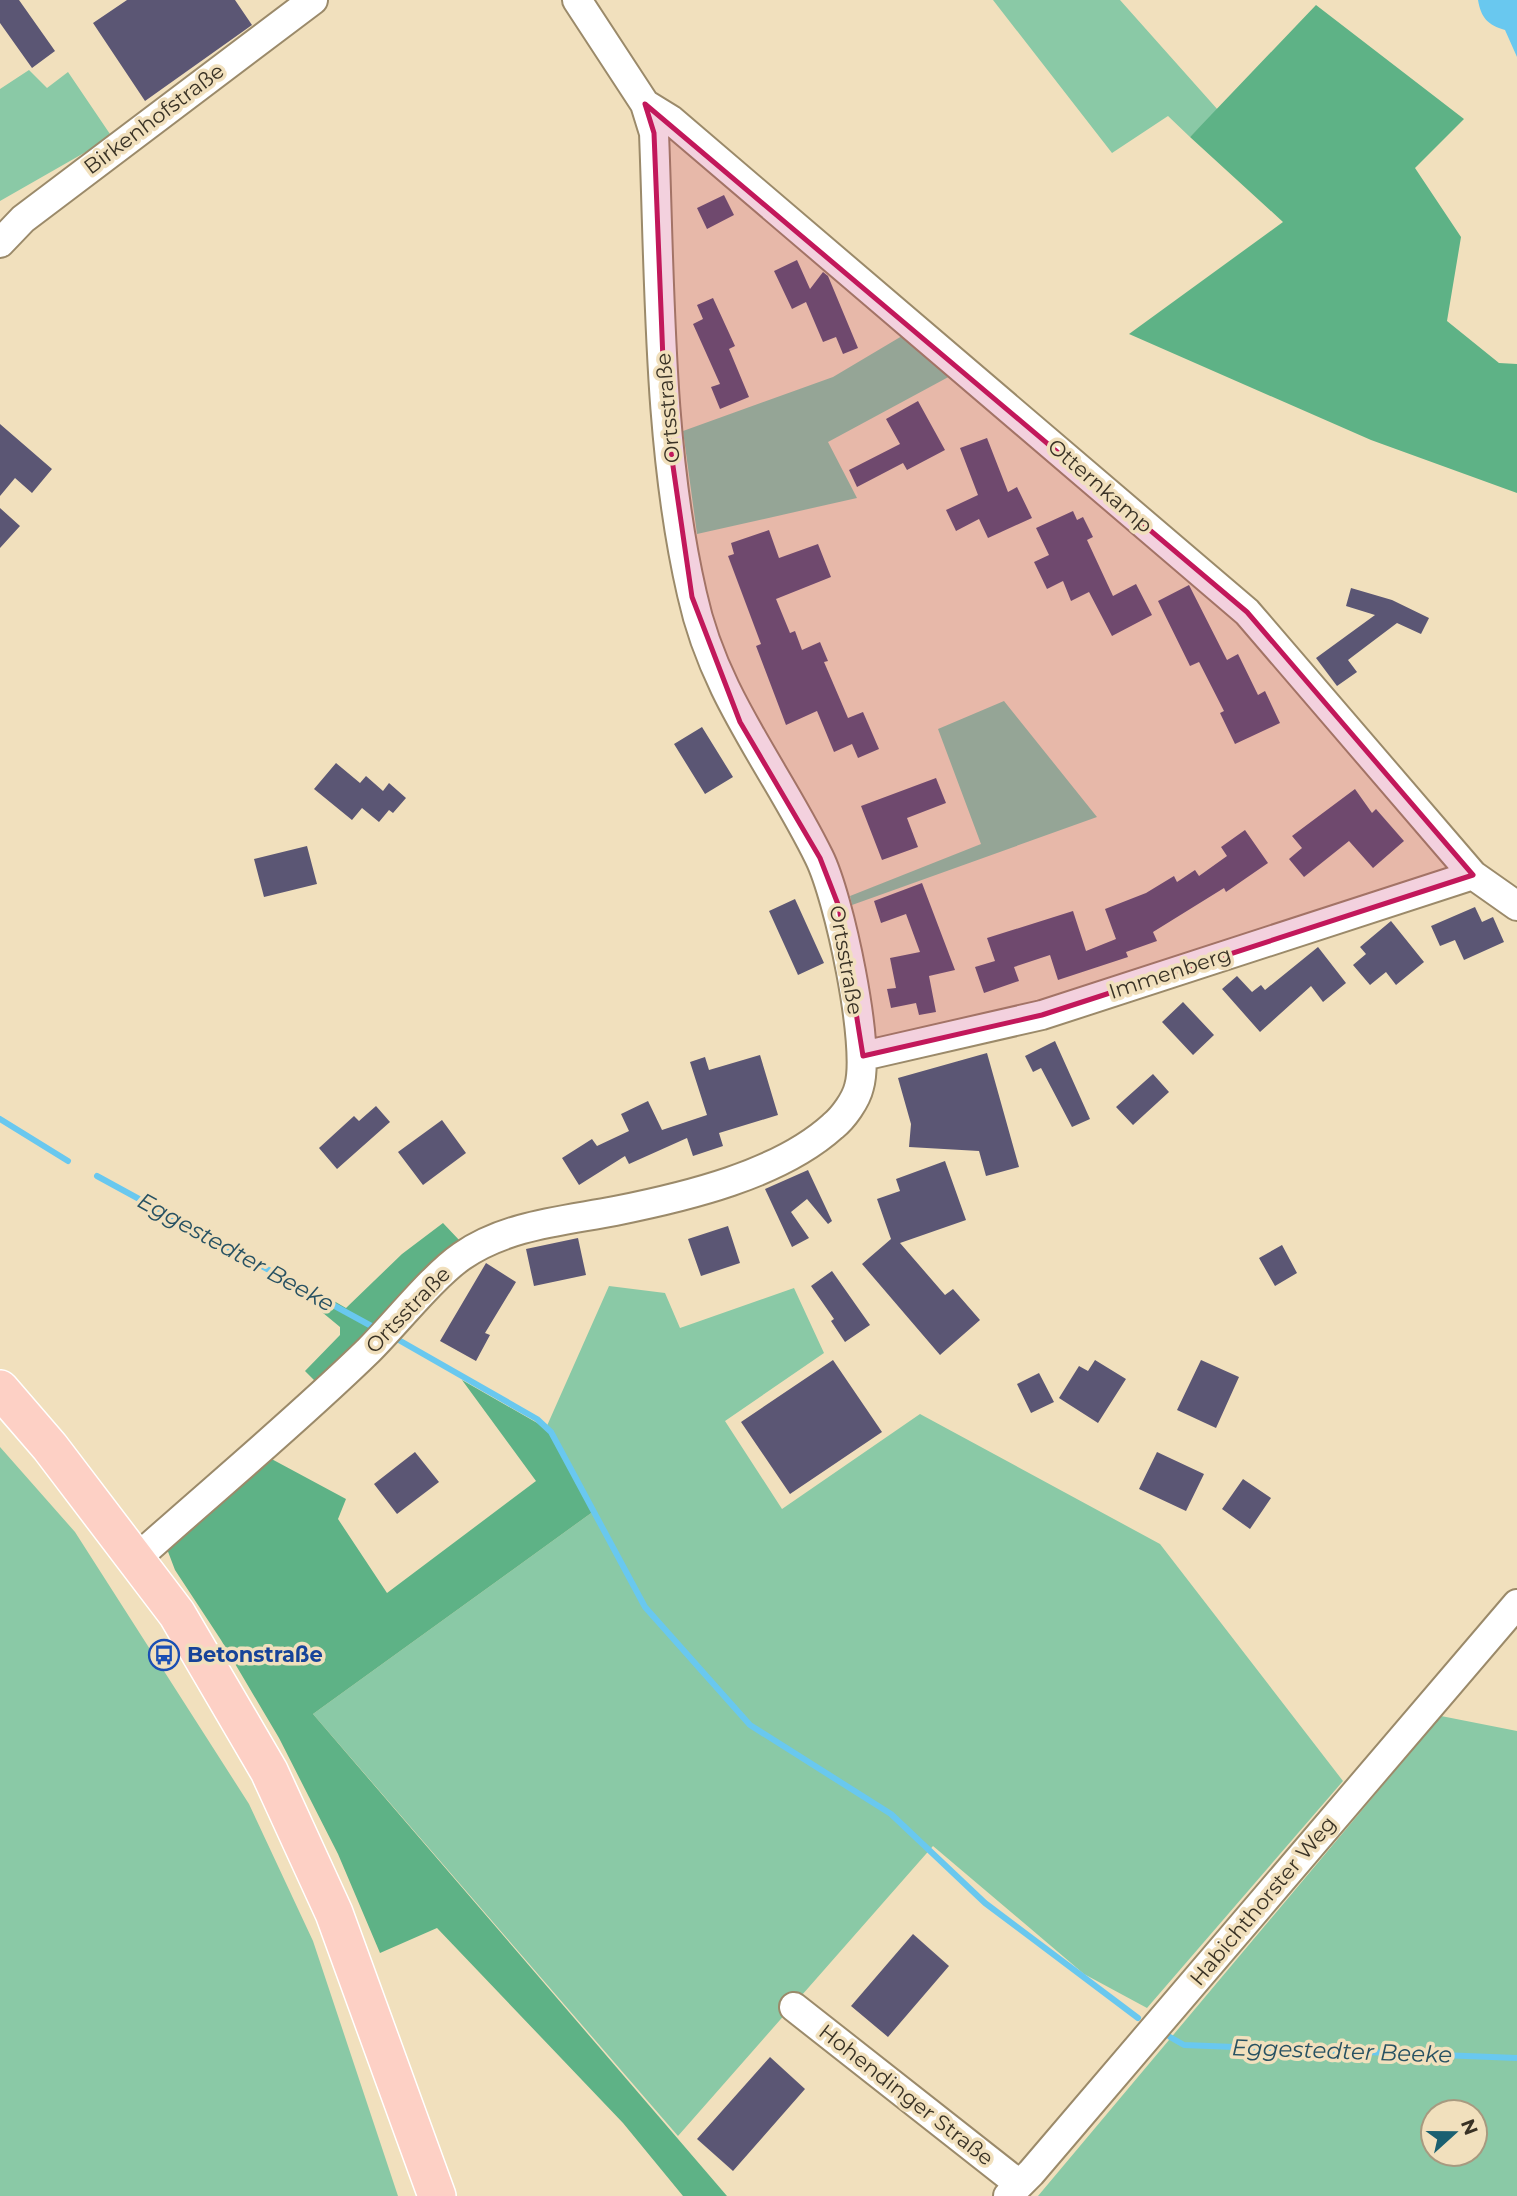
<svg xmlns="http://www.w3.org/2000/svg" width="1517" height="2196" font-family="Montserrat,sans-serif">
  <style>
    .green { fill: #8ac9a6; fill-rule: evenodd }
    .forest { fill: #5eb286 }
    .water { fill: #69c8ef }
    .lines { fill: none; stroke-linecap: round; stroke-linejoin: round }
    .stream { stroke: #69c8ef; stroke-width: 6 }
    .building { fill: #5b5674 }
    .minor-casing { stroke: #9b8a6a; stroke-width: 32 }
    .major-casing { stroke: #fff; stroke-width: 40 }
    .minor { stroke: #fff; stroke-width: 28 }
    .major { stroke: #fdd0c5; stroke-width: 37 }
    .marked { fill: #c2185b; fill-opacity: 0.2; stroke: #c2185b; stroke-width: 5; stroke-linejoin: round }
    .labels { text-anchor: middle; stroke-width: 7; stroke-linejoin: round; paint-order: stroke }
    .street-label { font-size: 21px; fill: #393225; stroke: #f1e0bd }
    .transit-label { font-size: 21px; font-weight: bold; fill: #164399; stroke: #f1e0bd; text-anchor: start }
    .water-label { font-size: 23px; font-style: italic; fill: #275162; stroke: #f1e0bd }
  </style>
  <rect width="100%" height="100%" fill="#f1e0bd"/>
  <path class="green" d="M 993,0 L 1120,0 L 1218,110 L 1190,137 L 1168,116 L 1112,153 Z
    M 29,70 L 47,88 L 68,72 L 112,137 L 0,201 L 0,89 Z
    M 907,333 L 954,374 L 828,442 L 857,498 L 697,534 L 683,431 L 833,377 Z
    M 1004,701 L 1097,817 L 852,905 L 850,896 L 981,844 L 938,729 Z
    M 609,1286 L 665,1293 L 680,1328 L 794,1288 L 824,1353 L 725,1421 L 782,1509 L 920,1414 L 1160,1544 L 1343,1781 L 1147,2008 L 1084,1974 L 933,1846 L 678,2136 L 313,1714 L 594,1511 L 546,1428 Z
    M 0,1447 L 75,1532 L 249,1804 L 313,1941 L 398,2196 L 0,2196 Z
    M 1441,1716 L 1517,1731 L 1517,2196 L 1038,2196 ZM 1433,2112 L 1475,2112 L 1475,2154 L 1433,2154 Z"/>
  <path class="forest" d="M 1316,5 L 1464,119 L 1415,168 L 1461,237 L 1447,321 L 1499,363 L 1517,364 L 1517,493 L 1371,440 L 1129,334 L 1283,222 L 1190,137 Z
    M 443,1223 L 460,1241 L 317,1383 L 305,1371 L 340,1335 L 340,1327 L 311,1303 L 320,1293 L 346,1308 L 402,1254 Z
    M 462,1380 L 546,1428 L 594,1511 L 313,1714 L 727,2196 L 683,2196 L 623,2123 L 437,1928 L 380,1953 L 338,1854 L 279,1738 L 221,1640 L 175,1570 L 167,1549 L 266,1456 L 346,1499 L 338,1519 L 387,1593 L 536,1481 Z"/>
  <path class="water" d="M 1478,0 L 1517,0 L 1517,57 L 1505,30 C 1488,25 1481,18 1478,0 Z"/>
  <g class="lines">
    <path class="stream" d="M 0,1119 L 68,1161
      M 97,1176 L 375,1328
      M 397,1339 L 537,1419 L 551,1432 L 645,1607 L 750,1725 L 891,1814 L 985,1903 L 1138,2018
      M 1170,2037 L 1184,2045 L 1517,2058"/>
  </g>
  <path class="building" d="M 0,0 L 19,0 L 55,51 L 32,68 L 0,23 Z
    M 127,0 L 235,0 L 252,25 L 145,101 L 93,23 Z
    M 724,195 L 734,215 L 707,229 L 697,208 Z
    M 797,260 L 810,289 L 823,272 L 828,276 L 858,348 L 843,354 L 836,337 L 823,342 L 806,302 L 792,309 L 774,271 Z
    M 713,298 L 735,346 L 729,349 L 749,397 L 720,409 L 711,387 L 720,384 L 693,324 L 703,319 L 697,305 Z
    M 918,401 L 945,450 L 907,470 L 903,463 L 857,487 L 849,470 L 900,444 L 886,419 Z
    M 0,424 L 52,469 L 32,493 L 15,478 L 0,496 Z
    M 987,438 L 1008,492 L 1017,487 L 1032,518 L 988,538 L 979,519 L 956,531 L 946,510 L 978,495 L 960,448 Z
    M 0,508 L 20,526 L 0,548 Z
    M 1073,511 L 1077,520 L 1083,517 L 1093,537 L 1087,540 L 1113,596 L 1136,584 L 1152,615 L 1112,636 L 1089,592 L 1071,601 L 1063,581 L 1047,589 L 1034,562 L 1049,555 L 1036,528 Z
    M 769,530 L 779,558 L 818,544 L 831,577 L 776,599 L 790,633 L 795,631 L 802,650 L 820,642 L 828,661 L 824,662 L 848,718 L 863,712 L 879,749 L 858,758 L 852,744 L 834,752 L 817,711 L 786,725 L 756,646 L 761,644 L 728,556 L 734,554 L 731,543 Z
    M 1189,585 L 1227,660 L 1238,654 L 1258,695 L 1265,691 L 1280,723 L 1235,744 L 1220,713 L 1224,711 L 1199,662 L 1190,666 L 1158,601 Z
    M 1351,588 L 1392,600 L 1429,618 L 1421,634 L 1397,623 L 1348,660 L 1357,672 L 1337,686 L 1316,658 L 1375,615 L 1346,606 Z
    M 702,727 L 733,777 L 705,794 L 674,744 Z
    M 336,763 L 360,783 L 366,776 L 383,791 L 389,783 L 406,798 L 393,813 L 389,810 L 379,822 L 362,808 L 352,820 L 314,789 Z
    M 936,778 L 946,803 L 907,818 L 918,847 L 882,860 L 861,806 Z
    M 1355,789 L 1372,813 L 1376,809 L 1404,841 L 1373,868 L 1349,841 L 1304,877 L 1289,859 L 1302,848 L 1292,836 Z
    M 1245,830 L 1268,863 L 1226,892 L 1224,888 L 1153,932 L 1157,941 L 1126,952 L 1128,957 L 1058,980 L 1050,955 L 1014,967 L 1019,981 L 984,993 L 975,967 L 995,961 L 987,938 L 1073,911 L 1086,951 L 1116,939 L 1105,909 L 1146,893 L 1174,876 L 1177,882 L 1195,870 L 1199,876 L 1227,856 L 1221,847 Z
    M 307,846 L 317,884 L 264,897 L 254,859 Z
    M 922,883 L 955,970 L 929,976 L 936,1012 L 919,1015 L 916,1003 L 891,1008 L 887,989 L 896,988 L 890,958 L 920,952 L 906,914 L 881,923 L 874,901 Z
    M 795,899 L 824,963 L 798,975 L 769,911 Z
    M 1475,907 L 1482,922 L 1493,917 L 1504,942 L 1464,960 L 1455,940 L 1440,946 L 1431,926 Z
    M 1391,921 L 1424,962 L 1396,985 L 1386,972 L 1370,985 L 1353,965 L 1366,954 L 1360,947 Z
    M 1318,947 L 1346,983 L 1323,1002 L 1311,986 L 1260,1032 L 1222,989 L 1237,976 L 1252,992 L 1261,985 L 1265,990 Z
    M 1183,1002 L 1214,1035 L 1193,1055 L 1162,1022 Z
    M 1055,1041 L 1090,1119 L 1072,1127 L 1041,1068 L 1033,1072 L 1025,1056 Z
    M 987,1053 L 1019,1167 L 986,1176 L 979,1151 L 909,1147 L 911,1124 L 898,1078 Z
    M 760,1055 L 778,1115 L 719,1133 L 723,1146 L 693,1156 L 687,1138 L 629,1164 L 625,1156 L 579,1185 L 562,1158 L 592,1139 L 597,1146 L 629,1131 L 621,1114 L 648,1101 L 662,1130 L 707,1115 L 690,1062 L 705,1057 L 709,1070 Z
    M 1153,1074 L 1169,1092 L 1133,1125 L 1116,1107 Z
    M 376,1106 L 390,1122 L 337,1169 L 319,1148 L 354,1116 L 359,1121 Z
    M 442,1120 L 466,1153 L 423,1185 L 398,1152 Z
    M 945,1161 L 966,1220 L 900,1243 L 945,1295 L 953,1289 L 980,1320 L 940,1355 L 862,1264 L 891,1239 L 877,1199 L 900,1191 L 896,1179 Z
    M 808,1170 L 832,1221 L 828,1224 L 807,1199 L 791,1212 L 809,1238 L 792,1247 L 765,1189 Z
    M 728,1226 L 740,1263 L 701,1276 L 688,1239 Z
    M 578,1238 L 586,1275 L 534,1286 L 526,1249 Z
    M 1282,1245 L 1297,1273 L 1275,1286 L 1259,1258 Z
    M 486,1263 L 516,1282 L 485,1333 L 490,1335 L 476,1361 L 440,1341 Z
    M 832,1271 L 870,1325 L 845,1342 L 831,1321 L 834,1319 L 811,1286 Z
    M 833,1360 L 882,1432 L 790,1494 L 741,1422 Z
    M 1095,1360 L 1126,1379 L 1098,1423 L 1059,1398 L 1079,1366 L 1088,1371 Z
    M 1201,1360 L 1239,1377 L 1216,1428 L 1177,1410 Z
    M 1039,1373 L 1054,1402 L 1031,1413 L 1017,1384 Z
    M 415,1452 L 439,1482 L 397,1514 L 374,1484 Z
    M 1157,1452 L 1204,1474 L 1186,1511 L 1139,1489 Z
    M 1243,1479 L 1271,1498 L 1250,1529 L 1222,1509 Z
    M 913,1934 L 949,1966 L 888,2037 L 851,2006 Z
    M 770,2057 L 805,2089 L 733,2171 L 697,2139 Z"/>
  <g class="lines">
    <g class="minor-casing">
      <path id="minor" d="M 645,104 L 671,120 L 1247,612 L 1473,875 L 1517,906
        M 0,243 L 23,219 L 313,0
        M 863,1056 L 1042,1015 L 1473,875
        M 137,1558 C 214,1489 295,1422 369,1350 C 396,1323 433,1276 462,1256 C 507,1225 563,1221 615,1211 C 685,1197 779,1175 833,1126 C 843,1118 856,1100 859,1087 C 871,1046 839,897 819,857 C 775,767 714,696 692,594 C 658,447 660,284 654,133 L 645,104 L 577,0
        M 794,2007 L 1019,2184
        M 1008,2196 L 1031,2173 L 1517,1604"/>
    </g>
    <g class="major-casing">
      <path id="major" d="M 0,1389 L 50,1447 L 177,1614 L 269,1771 L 334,1913 L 437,2196"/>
    </g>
    <use href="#minor" class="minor"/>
    <use href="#major" class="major"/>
  </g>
  <path class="marked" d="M 645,104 L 1247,612 L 1473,875 L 1042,1015 L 863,1056 L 839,907 L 820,858 L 740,722 L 692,597 L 665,411 L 654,133 Z"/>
  <defs>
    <g id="bus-ring" transform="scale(1.575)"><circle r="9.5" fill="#f1e0bd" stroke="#1a4fb4" stroke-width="1.5"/><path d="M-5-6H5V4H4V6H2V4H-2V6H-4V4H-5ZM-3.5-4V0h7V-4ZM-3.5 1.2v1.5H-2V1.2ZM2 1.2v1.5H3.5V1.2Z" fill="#1a4fb4"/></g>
  </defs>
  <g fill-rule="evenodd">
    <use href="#bus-ring" x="164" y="1655"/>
  </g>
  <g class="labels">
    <g class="street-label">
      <text transform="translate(154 119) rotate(-37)" y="7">Birkenhofstraße</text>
      <text transform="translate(668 408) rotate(-95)" y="7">Ortsstraße</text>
      <text transform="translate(1100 486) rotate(41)" y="7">Otternkamp</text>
      <text transform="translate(846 960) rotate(80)" y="7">Ortsstraße</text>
      <text transform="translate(1170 973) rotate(-18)" y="7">Immenberg</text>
      <text transform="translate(408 1310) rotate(-46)" y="7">Ortsstraße</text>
      <text transform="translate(1263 1901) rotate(-50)" y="7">Habichthorster Weg</text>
      <text transform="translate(906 2095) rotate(38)" y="7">Hohendinger Straße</text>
    </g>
    <g class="transit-label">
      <text x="187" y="1662">Betonstraße</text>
    </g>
    <g class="water-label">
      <text transform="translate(236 1252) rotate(29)" y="8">Eggestedter Beeke</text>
      <text transform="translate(1342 2051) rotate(2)" y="8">Eggestedter Beeke</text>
    </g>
  </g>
  <g transform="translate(1454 2133) rotate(69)"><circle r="33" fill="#f1e0bd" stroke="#a79a80" stroke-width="2"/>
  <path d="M0-5L12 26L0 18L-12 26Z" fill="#1a6071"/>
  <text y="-10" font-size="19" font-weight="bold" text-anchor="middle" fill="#393225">N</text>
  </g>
</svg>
